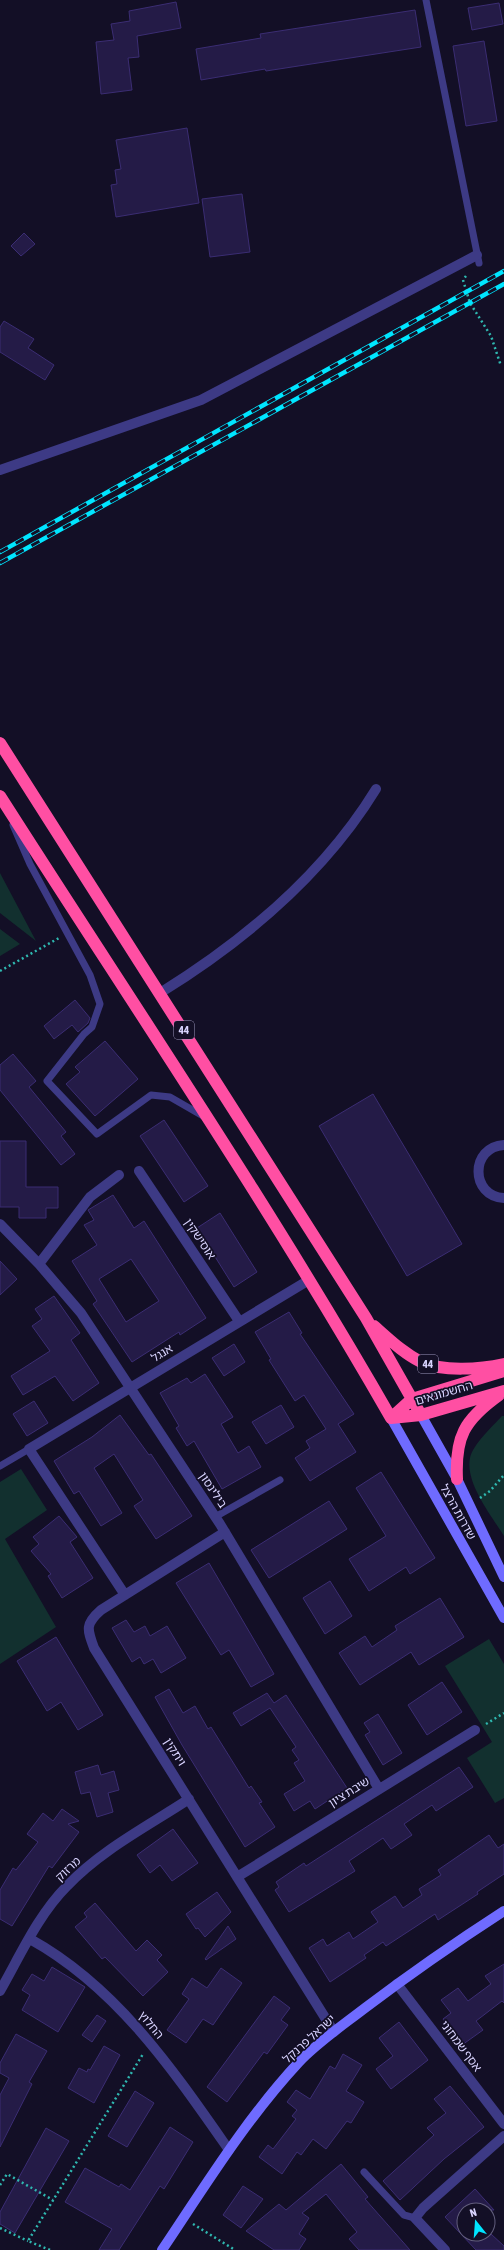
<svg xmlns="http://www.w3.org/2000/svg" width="504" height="2250" font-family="'Asap Condensed','Noto Sans Hebrew',sans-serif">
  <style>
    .green { fill: #12302f }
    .building { fill: #241b47; stroke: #3b2d73; fill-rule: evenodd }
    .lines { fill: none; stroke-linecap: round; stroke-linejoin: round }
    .path { stroke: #2fb8b0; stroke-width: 2.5; stroke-dasharray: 2 3; stroke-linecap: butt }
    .lane { stroke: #3d3a85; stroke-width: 7 }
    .street { stroke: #3d3a85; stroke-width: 10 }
    .secondary { stroke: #6f6bff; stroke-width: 10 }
    .highway { stroke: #ff4fa3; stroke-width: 12 }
    .rail-casing { stroke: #00e5ff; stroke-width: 4.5 }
    .rail { stroke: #130f26; stroke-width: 3; stroke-dasharray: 9; stroke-linecap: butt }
    .labels { text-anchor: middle; stroke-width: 3.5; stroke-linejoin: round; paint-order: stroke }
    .shield { fill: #130f26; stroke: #9e99be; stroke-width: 1 }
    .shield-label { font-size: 11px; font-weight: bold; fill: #d9d4ff }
    .street-label { font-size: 12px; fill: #d9d4ff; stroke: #130f26 }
  </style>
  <rect width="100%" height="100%" fill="#130f26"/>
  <path class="green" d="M 0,873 L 36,941 L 0,913 Z
    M 0,929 L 20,944 L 0,956 Z
    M 502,1416 L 504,1416 L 504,1536 C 491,1515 465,1483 470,1458 C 473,1444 493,1426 502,1416 Z
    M 21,1469 L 47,1510 L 5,1539 L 56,1627 L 0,1664 L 0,1482 Z
    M 489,1639 L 504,1664 L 504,1798 L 495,1803 L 467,1758 L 492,1742 L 445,1666 Z"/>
  <path class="building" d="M 176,2 L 181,28 L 137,36 L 139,57 L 128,58 L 132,90 L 101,94 L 96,42 L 114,40 L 111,24 L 130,21 L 129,11 Z
    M 499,3 L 503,24 L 472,30 L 468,8 Z
    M 415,10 L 421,47 L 266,71 L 265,69 L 201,80 L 196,49 L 261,38 L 260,34 Z
    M 484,41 L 497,121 L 466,126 L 453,46 Z
    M 187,128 L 199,203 L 116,217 L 111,185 L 117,184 L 115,170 L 121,169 L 116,140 Z
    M 242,194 L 250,252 L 210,257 L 202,199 Z
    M 24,233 L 35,244 L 21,256 L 11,246 Z
    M 4,321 L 34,339 L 28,348 L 54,365 L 45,380 L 0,352 L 0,327 Z
    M 75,1000 L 90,1018 L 88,1023 L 78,1032 L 72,1025 L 54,1039 L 44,1026 Z
    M 105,1041 L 138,1079 L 95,1116 L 66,1084 L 80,1072 L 75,1067 Z
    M 13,1054 L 36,1081 L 29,1087 L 66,1132 L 61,1136 L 75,1154 L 61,1165 L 0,1090 L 0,1065 Z
    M 373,1094 L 462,1244 L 407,1276 L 319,1126 Z
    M 164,1120 L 208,1186 L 184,1202 L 140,1136 Z
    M 0,1141 L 26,1141 L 26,1187 L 58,1187 L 58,1208 L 46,1208 L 46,1218 L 19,1218 L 19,1207 L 0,1207 Z
    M 113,1195 L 134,1228 L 144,1221 L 206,1318 L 180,1335 L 179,1332 L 132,1362 L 93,1304 L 97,1301 L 72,1261 L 97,1245 L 84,1225 L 94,1220 L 88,1210 ZM 131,1259 L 159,1301 L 126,1322 L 99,1279 Z
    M 220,1213 L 257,1272 L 234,1287 L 197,1228 Z
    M 0,1261 L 17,1279 L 0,1295 Z
    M 54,1296 L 80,1333 L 71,1340 L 99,1383 L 73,1401 L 55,1376 L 23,1395 L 11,1376 L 50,1351 L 32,1326 L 42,1319 L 35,1309 Z
    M 289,1312 L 302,1333 L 300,1334 L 354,1414 L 338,1424 L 356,1452 L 310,1481 L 295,1458 L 310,1448 L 306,1441 L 326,1429 L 304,1395 L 295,1401 L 269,1360 L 271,1359 L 255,1332 Z
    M 234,1344 L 245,1362 L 224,1376 L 212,1358 Z
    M 205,1374 L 233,1417 L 221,1424 L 238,1453 L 249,1446 L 261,1467 L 222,1489 L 194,1441 L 187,1446 L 176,1428 L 179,1426 L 160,1393 L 187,1378 L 191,1383 Z
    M 34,1401 L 48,1423 L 27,1436 L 13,1414 Z
    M 281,1405 L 294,1427 L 266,1444 L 252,1422 Z
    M 120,1415 L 149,1455 L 151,1454 L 192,1516 L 156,1539 L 134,1506 L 143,1500 L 114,1454 L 94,1468 L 122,1513 L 101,1526 L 79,1491 L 74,1494 L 54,1461 L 92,1437 Z
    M 381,1472 L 435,1558 L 410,1574 L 406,1567 L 369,1591 L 349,1559 L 386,1536 L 356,1488 Z
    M 329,1501 L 347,1529 L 269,1578 L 251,1550 Z
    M 59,1516 L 77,1537 L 70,1542 L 93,1578 L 62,1598 L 48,1576 L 51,1574 L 31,1551 L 39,1544 L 33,1537 Z
    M 209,1563 L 274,1674 L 251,1687 L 229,1650 L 221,1655 L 176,1583 Z
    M 330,1581 L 352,1616 L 325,1634 L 303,1598 Z
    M 440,1598 L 464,1637 L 419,1665 L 411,1652 L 360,1685 L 339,1653 L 365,1636 L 372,1647 L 397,1630 L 395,1626 Z
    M 126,1620 L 134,1632 L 145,1626 L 150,1636 L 167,1626 L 186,1658 L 161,1673 L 153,1659 L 144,1664 L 140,1657 L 132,1662 L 112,1628 Z
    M 56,1637 L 103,1715 L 78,1730 L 61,1702 L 47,1711 L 17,1661 Z
    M 442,1682 L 462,1712 L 427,1735 L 408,1705 Z
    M 169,1689 L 183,1713 L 195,1706 L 208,1729 L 211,1727 L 249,1788 L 251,1786 L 262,1802 L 259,1803 L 275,1827 L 245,1847 L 182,1745 L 155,1697 Z
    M 267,1693 L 274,1703 L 286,1695 L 347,1788 L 315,1809 L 310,1801 L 294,1811 L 284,1794 L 305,1781 L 294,1763 L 299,1760 L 292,1750 L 296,1747 L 270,1708 L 241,1726 L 233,1713 Z
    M 378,1714 L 402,1753 L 383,1765 L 365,1735 L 370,1732 L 364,1723 Z
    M 98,1765 L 101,1775 L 114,1771 L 119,1790 L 108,1793 L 113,1812 L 97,1817 L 90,1792 L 81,1794 L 75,1772 Z
    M 459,1767 L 473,1787 L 436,1811 L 432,1805 L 404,1824 L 412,1835 L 391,1849 L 383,1838 L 349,1861 L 355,1871 L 289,1912 L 275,1890 L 279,1887 L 276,1882 L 304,1863 L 306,1866 Z
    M 62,1809 L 79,1821 L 68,1824 L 79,1832 L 52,1868 L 49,1866 L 12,1926 L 0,1919 L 0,1890 L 13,1868 L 16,1870 L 38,1842 L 27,1834 L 43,1813 L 53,1821 Z
    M 173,1829 L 198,1863 L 172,1881 L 160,1865 L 150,1873 L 137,1855 Z
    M 489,1835 L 498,1848 L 504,1844 L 504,1874 L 477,1892 L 478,1894 L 438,1920 L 435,1914 L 386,1946 L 383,1942 L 364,1955 L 366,1958 L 330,1982 L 309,1948 L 323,1939 L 327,1946 L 349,1932 L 353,1939 L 378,1922 L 371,1912 L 395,1896 L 403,1908 L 422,1895 L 419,1889 L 441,1875 L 438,1870 Z
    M 217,1892 L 231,1912 L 205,1937 L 198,1928 L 196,1929 L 186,1914 Z
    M 95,1903 L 136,1951 L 147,1940 L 162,1955 L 157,1960 L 168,1972 L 143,1996 L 105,1957 L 102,1959 L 75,1927 L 87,1917 L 84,1913 Z
    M 228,1926 L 236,1939 L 206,1960 L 205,1959 Z
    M 504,1964 L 504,2003 L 502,2001 L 476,2021 L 483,2030 L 462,2045 L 443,2019 L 451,2013 L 441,2000 L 458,1988 L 468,2001 L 491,1984 L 485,1976 Z
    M 52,1967 L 85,1987 L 58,2032 L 22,2010 L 30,1995 L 22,1990 L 32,1974 L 44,1981 Z
    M 221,1968 L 242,1983 L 213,2025 L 203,2019 L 186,2043 L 167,2030 L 189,1999 L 182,1994 L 192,1978 L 207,1988 Z
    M 274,1996 L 290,2008 L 281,2020 L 288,2025 L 267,2054 L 264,2052 L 227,2102 L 207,2087 Z
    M 97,2015 L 106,2021 L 92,2042 L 82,2035 Z
    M 399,2022 L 428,2060 L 391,2089 L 376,2069 L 393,2056 L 379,2038 Z
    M 16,2034 L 47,2051 L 29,2082 L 32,2084 L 0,2147 L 0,2095 L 9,2078 L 0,2073 L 0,2063 Z
    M 104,2046 L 120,2055 L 94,2103 L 68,2088 L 79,2068 L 87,2072 L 88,2069 L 90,2070 Z
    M 343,2054 L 362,2065 L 346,2091 L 364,2102 L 351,2123 L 347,2121 L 326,2149 L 313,2139 L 301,2155 L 297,2152 L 282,2174 L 259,2157 L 268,2145 L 273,2149 L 296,2119 L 292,2116 L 297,2110 L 287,2102 L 296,2090 L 310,2099 L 330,2066 L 335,2069 Z
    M 450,2086 L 484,2127 L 444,2159 L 400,2200 L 383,2181 L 434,2135 L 427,2128 L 446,2113 L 434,2099 Z
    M 135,2091 L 154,2103 L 127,2147 L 108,2136 Z
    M 170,2127 L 193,2142 L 164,2189 L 160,2186 L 119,2250 L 99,2250 L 112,2229 L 65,2202 L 85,2168 L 119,2187 L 121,2184 L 130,2190 Z
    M 46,2128 L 69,2141 L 15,2233 L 0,2224 L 0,2212 Z
    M 341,2164 L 368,2197 L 365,2199 L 410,2250 L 359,2250 L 349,2239 L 357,2232 L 326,2194 L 302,2213 L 309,2218 L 299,2234 L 306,2239 L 299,2250 L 274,2250 L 246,2231 L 279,2204 L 286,2210 Z
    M 243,2186 L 263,2199 L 241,2228 L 223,2215 Z
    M 475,2189 L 494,2210 L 464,2210 L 464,2234 L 491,2234 L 504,2246 L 504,2250 L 476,2250 L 445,2217 Z"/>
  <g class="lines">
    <path class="path" d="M 466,276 L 463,280 L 470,303 L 491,336 L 501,366
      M 0,971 L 59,938
      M 480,1498 L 490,1491 L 504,1475
      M 486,1724 L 504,1713
      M 0,2185 L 7,2174 L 53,2200
      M 193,2224 L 235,2250
      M 0,2228 L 28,2241
      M 50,2250 L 28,2241 L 143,2054"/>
    <path class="lane" d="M 426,0 L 479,263
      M 13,825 L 30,864 L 90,975 L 100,1004 L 92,1027 L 84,1034 L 47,1081 L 97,1134 L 151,1095 L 170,1097 L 203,1116
      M 0,1466 L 29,1449
      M 215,1517 L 280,1480
      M 364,2172 L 404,2215 L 415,2218"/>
    <path class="street" d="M 0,470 L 201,400 L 477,255
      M 160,993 C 244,941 324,874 376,789
      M 504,1145 C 470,1147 470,1196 504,1198
      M 139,1171 L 239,1321
      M 0,1224 L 39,1264 L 81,1313 L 220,1524 L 379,1789
      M 39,1264 L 90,1197 L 119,1175
      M 225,1532 L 101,1610 C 85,1624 87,1629 94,1648 L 334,2032
      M 125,1595 L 29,1449 L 309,1280
      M 237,1877 L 475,1730
      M 30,1939 C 117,1987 173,2070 229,2150
      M 397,1984 L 504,2124
      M 0,1991 C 20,1956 38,1915 67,1886 C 101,1850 148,1826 189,1799
      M 445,2250 L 415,2218 L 423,2208 L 504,2136"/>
    <path class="secondary" d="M 421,1415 L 457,1479 L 504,1577
      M 391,1418 L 504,1618
      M 162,2250 C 205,2186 246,2119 299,2062 C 318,2042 343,2025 365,2008 C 410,1974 456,1942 504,1911"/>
    <path class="highway" d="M 0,743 L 331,1263 L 366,1318 L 421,1415
      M 0,796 C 132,1003 269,1205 391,1418
      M 374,1326 C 389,1339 403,1353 421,1362 C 443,1372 481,1369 504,1364
      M 391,1418 L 412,1399 L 504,1371
      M 391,1418 L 421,1415 L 504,1391
      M 457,1479 C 455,1437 464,1420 499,1395"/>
    <g class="rail-casing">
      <path id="rail" d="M 0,552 L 504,271
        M 0,563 L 504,284"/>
    </g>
    <use href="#rail" class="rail"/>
  </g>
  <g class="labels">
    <g class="shield">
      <rect x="174" y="1021" width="20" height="18" rx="3"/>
      <rect x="418" y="1355" width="20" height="18" rx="3"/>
    </g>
    <g class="shield-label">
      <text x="184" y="1034">44</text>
      <text x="428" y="1368">44</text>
    </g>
    <g class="street-label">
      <text transform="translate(200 1239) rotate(56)" y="4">אוסישקין</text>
      <text transform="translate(162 1353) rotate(-32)" y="4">אנגל</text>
      <text transform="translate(444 1393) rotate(-16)" y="4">החשמונאים</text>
      <text transform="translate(213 1490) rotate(56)" y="4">בילינסון</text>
      <text transform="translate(458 1512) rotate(61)" y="4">שדרות הרצל</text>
      <text transform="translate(175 1752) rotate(58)" y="4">ויתקין</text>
      <text transform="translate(349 1792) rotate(-32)" y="4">שיבת ציון</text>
      <text transform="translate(68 1869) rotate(-43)" y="4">מרזוק</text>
      <text transform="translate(151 2025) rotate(50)" y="4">החלוץ</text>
      <text transform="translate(309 2039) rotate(-42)" y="4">ישראל פרנקל</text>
      <text transform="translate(461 2046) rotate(53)" y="4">אסף שמחוני</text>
    </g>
  </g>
  <g transform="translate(476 2222) rotate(343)"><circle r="19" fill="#130f26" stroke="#625e7d"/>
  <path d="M0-3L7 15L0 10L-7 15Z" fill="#00e5ff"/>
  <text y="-6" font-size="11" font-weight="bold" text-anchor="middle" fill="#d9d4ff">N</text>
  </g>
</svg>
